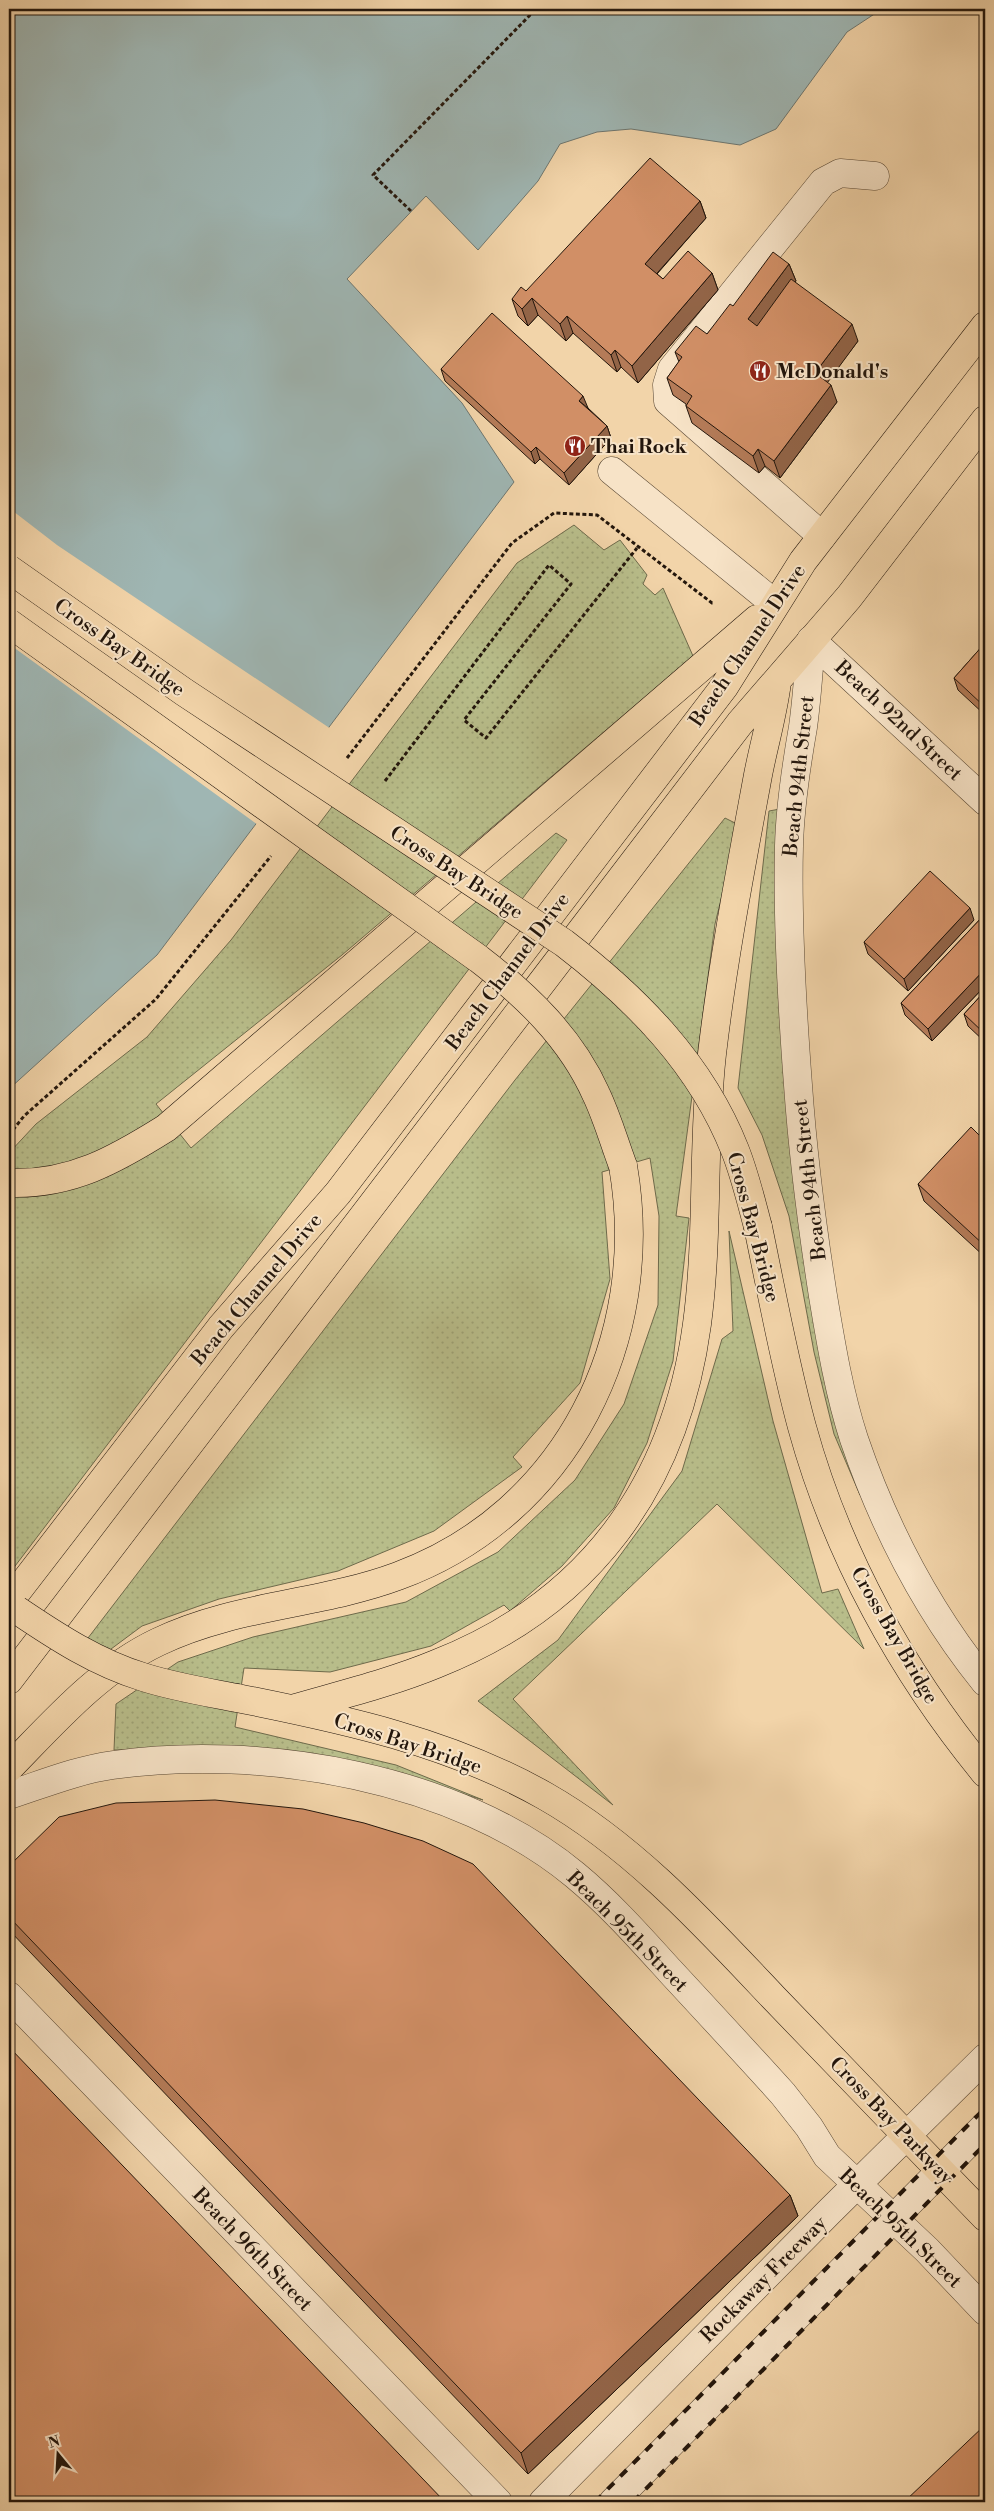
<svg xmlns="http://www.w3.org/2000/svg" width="994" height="2511" font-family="'Libre Bodoni',serif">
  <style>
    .grass { fill: url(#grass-dots); stroke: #6e6a4b }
    .water { fill: #9fb6b3; stroke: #6d7670 }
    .pier { fill: #f2d4a9 }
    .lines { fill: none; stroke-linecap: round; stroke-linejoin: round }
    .minor-casing { stroke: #574633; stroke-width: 29 }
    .major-casing { stroke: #23160c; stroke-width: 29 }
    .path { stroke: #23160c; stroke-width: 3; stroke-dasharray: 4 2.5; stroke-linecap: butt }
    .minor { stroke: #f7e3c7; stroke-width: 28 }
    .major { stroke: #f2d4a9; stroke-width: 28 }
    .rail { stroke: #23160c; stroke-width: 4; stroke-dasharray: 9 9; stroke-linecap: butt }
    .major-bridge-casing { stroke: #23160c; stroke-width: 29; stroke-linecap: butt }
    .major-bridge { stroke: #f2d4a9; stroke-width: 28 }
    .wall { fill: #b47b58; stroke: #23160c }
    .shaded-wall { fill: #926447; stroke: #23160c }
    .building { fill: #d18f66; stroke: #23160c }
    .labels { text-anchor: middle; stroke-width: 4; stroke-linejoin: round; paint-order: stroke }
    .poi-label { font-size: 20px; font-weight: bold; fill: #23160c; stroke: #f7e3c7; text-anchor: start }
    .street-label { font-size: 20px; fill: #23160c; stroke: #f7e3c7 }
  </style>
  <defs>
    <pattern id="grass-dots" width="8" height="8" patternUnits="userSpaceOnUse" patternTransform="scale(1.25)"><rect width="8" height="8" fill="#b8bd8a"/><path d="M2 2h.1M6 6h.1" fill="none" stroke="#9ea276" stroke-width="1.8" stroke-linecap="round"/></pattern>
  </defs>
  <rect width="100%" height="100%" fill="#f2d4a9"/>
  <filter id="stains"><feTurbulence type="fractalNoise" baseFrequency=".004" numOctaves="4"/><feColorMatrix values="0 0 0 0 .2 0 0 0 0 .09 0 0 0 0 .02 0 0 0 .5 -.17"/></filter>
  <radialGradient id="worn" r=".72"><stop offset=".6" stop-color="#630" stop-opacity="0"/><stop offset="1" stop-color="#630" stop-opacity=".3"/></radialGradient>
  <path class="grass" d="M 574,525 L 604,550 L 620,540 L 647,575 L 643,584 L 655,595 L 663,588 L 693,656 L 342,955 L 156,1104 L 191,1148 L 556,833 L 567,840 L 9,1574 L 9,1153 L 36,1124 L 147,1037 L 231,940 L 517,563 Z
    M 780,809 L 818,1338 L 860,1495 L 834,1434 L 814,1352 L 789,1216 L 762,1135 L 738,1088 L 769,811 Z
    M 725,818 L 739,825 L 715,924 L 676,1216 L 689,1218 L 673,1361 L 647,1443 L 614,1508 L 562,1566 L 510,1611 L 504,1605 L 431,1646 L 330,1672 L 244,1668 L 235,1727 L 396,1765 L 483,1800 L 389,1771 L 237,1747 L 114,1750 L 116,1704 L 178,1662 L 253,1637 L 406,1602 L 498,1552 L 575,1480 L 624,1404 L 658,1305 L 659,1216 L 650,1158 L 602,1172 L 610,1279 L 580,1383 L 513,1457 L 522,1467 L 434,1531 L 338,1571 L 219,1599 L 142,1626 L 107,1652 L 88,1638 L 515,1080 Z
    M 729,1231 L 773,1421 L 822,1593 L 838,1589 L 864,1649 L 717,1504 L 513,1699 L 613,1805 L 478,1701 L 558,1640 L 682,1471 L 722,1339 L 733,1331 Z"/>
  <path class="water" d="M 9,9 L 882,9 L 847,32 L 776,129 L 740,145 L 631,129 L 597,132 L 560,144 L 538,181 L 478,250 L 426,196 L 347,279 L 462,403 L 514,482 L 157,955 L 9,1089 Z"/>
  <path class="pier" d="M 9,508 L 57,545 L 331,729 L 258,825 L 9,644 Z"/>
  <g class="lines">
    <g class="minor-casing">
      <path id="minor" d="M 612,471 L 775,604
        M 822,536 L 668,401 L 667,385 L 672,369 L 823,182 L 840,173 L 875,176
        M 811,640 C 809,669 807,698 803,727 C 796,767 790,805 789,846 C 787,925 792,1006 798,1085 C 803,1156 812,1226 823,1296 C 831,1344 839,1393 854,1439 C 884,1527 927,1610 985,1682
        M 811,640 L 985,801
        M 9,1795 C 43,1784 77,1770 113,1765 C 262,1744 457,1777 575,1875 C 610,1904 640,1938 670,1971 C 708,2012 746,2053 783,2094 L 809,2127 L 827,2156 L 927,2250 L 985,2311
        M 9,1996 L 498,2502
        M 543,2502 L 828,2213 L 985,2058
        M 613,2502 L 985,2126"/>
    </g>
    <g class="major-casing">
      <path id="major" d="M 9,1183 C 71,1185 115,1160 166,1128 L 757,619
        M 758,1227 C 772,1294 784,1361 802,1427 C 837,1554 902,1672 985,1773
        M 9,1602 L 221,1327 L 338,1193 L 724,687 L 803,561 L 985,326
        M 9,1680 L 740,723 L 849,597 L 985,420
        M 237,1698 C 343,1719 450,1742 545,1796 C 633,1846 704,1924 773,1997 C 844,2070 914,2144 985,2217
        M 292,1709 C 340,1695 390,1683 436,1664 C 589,1604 675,1486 697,1324 C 709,1234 702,1143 712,1054 C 723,960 741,867 758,775 C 764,744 773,714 777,682
        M 9,1768 C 54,1722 99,1670 158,1642 C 234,1605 320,1605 398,1576 C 567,1514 653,1339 623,1166"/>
    </g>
    <path class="path" d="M 411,211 L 373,175 L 536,9
      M 347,758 L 512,543 L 554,513 L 597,515 L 712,603 L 715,603
      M 385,781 L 549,565 L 571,584 L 464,720 L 486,738 L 637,548
      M 9,1135 L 24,1116 L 156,999 L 271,856"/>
    <use href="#minor" class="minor"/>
    <use href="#major" class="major"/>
    <path class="rail" d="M 595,2502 L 985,2108
      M 633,2502 L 985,2144"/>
    <g class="major-bridge-casing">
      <path id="major-bridge" d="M 9,569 L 184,692 L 564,943 C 637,999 701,1064 735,1150 C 745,1175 751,1201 758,1227
        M 9,623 L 479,959 C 527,996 571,1038 596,1094 C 607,1117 614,1142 623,1166
        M 17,1610 C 57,1637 97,1663 143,1677 C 174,1687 206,1692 237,1698"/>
    </g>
    <use href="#major-bridge" class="major-bridge"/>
  </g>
  <path class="wall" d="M 700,201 L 706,218 L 657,274 L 663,279 L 712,273 L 718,290 L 638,383 L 621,367 L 617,372 L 573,333 L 566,341 L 538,315 L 528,326 L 518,316 L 512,299 Z
    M 789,264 L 796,281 L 795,282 L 858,341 L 827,382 L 837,402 L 780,478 L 765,466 L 759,473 L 692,423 L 686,406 L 686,404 L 673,395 L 667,378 L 679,362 L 675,352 L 707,334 L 733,306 Z
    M 441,369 L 588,408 L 607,426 L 611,438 L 569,485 L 540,459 L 535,464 L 445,381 Z
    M 985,643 L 985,715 L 958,690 L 954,678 Z
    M 985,914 L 985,986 L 932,1041 L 905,1015 L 901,1003 Z
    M 974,920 L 908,991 L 868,954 L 864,942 Z
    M 985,991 L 985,1042 L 968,1026 L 964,1014 Z
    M 985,1141 L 985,1257 L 924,1201 L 918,1184 Z
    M 9,1866 L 790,2195 L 798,2216 L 528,2474 L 9,1930 Z"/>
  <path class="shaded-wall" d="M 700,201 L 706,218 L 651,280 L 645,264 Z
    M 789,264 L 796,281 L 754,336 L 748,319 Z
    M 712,273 L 718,290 L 638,383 L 632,366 Z
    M 532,298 L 538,315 L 528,326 L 522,309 Z
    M 567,316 L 573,333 L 566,341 L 560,324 Z
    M 852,324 L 858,341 L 822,390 L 815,373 Z
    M 615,350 L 621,367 L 617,372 L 611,355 Z
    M 831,385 L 837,402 L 780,478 L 774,461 Z
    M 583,396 L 588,408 L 579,401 Z
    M 607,426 L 611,438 L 569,485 L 564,473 Z
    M 536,447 L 540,459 L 535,464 L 531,452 Z
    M 758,449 L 765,466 L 759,473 L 753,456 Z
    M 970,908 L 974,920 L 908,991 L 904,979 Z
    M 985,969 L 985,986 L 932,1041 L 928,1029 Z
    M 790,2195 L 798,2216 L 528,2474 L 521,2453 Z"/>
  <path class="building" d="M 650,158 L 700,201 L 645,264 L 663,279 L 688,251 L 712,273 L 632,366 L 615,350 L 611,355 L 567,316 L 560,324 L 532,298 L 522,309 L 512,299 L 521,287 L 526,291 Z
    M 773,252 L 789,264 L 748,319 L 757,326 L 791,279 L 852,324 L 815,373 L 831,385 L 774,461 L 758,449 L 753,456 L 686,406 L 692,396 L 667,378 L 682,357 L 675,352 L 696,326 L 707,334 L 730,304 L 733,306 Z
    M 492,313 L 583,396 L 579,401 L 607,426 L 564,473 L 536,447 L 531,452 L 441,369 Z
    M 985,643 L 985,707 L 954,678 Z
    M 930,871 L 970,908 L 904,979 L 864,942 Z
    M 985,914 L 985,969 L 928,1029 L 901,1003 Z
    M 985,991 L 985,1034 L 964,1014 Z
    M 971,1127 L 985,1141 L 985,1246 L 918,1184 Z
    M 215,1800 L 303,1809 L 364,1823 L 423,1841 L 473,1864 L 790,2195 L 521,2453 L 9,1917 L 9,1866 L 59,1817 L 116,1803 Z
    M 9,2047 L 445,2502 L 9,2502 Z
    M 985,2425 L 985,2502 L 904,2502 Z"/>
  <defs>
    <g id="restaurant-disc" transform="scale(1.125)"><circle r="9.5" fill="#8f2418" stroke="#f7e3c7"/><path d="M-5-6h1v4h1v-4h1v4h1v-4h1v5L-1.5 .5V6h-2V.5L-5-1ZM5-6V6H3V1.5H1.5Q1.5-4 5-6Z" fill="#fff"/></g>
  </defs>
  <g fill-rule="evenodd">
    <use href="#restaurant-disc" x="760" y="371"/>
    <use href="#restaurant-disc" x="575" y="446"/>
  </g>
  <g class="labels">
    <g class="poi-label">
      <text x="776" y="378">McDonald's</text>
      <text x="591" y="453">Thai Rock</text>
    </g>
    <g class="street-label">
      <text transform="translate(747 645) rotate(-56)" y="7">Beach Channel Drive</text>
      <text transform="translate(120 647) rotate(35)" y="7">Cross Bay Bridge</text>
      <text transform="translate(899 720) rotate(43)" y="7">Beach 92nd Street</text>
      <text transform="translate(798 776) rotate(-84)" y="7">Beach 94th Street</text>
      <text transform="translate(457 872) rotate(33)" y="7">Cross Bay Bridge</text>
      <text transform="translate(507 971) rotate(-53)" y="7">Beach Channel Drive</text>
      <text transform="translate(809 1180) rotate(-97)" y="7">Beach 94th Street</text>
      <text transform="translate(754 1227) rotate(75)" y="7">Cross Bay Bridge</text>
      <text transform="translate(256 1289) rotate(-50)" y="7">Beach Channel Drive</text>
      <text transform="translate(895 1635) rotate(60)" y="7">Cross Bay Bridge</text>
      <text transform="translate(408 1743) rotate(18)" y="7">Cross Bay Bridge</text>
      <text transform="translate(628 1931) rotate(45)" y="7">Beach 95th Street</text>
      <text transform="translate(892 2120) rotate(46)" y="7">Cross Bay Parkway</text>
      <text transform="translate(901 2228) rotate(44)" y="7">Beach 95th Street</text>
      <text transform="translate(253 2249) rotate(46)" y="7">Beach 96th Street</text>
      <text transform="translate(763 2279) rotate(-45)" y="7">Rockaway Freeway</text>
    </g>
  </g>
  <rect width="994" height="2511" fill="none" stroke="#f2d4a9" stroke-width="30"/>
  <rect x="10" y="10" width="974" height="2491" fill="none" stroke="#23160c" stroke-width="2.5"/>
  <rect x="15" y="15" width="964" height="2481" fill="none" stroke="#23160c"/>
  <g transform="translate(58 2454) rotate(342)" stroke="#f7e3c7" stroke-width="4" paint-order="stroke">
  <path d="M0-4L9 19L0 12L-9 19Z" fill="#23160c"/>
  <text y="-8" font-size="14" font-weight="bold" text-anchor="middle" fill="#23160c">N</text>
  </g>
  <rect width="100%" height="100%" filter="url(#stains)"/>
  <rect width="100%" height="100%" fill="url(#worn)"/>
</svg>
